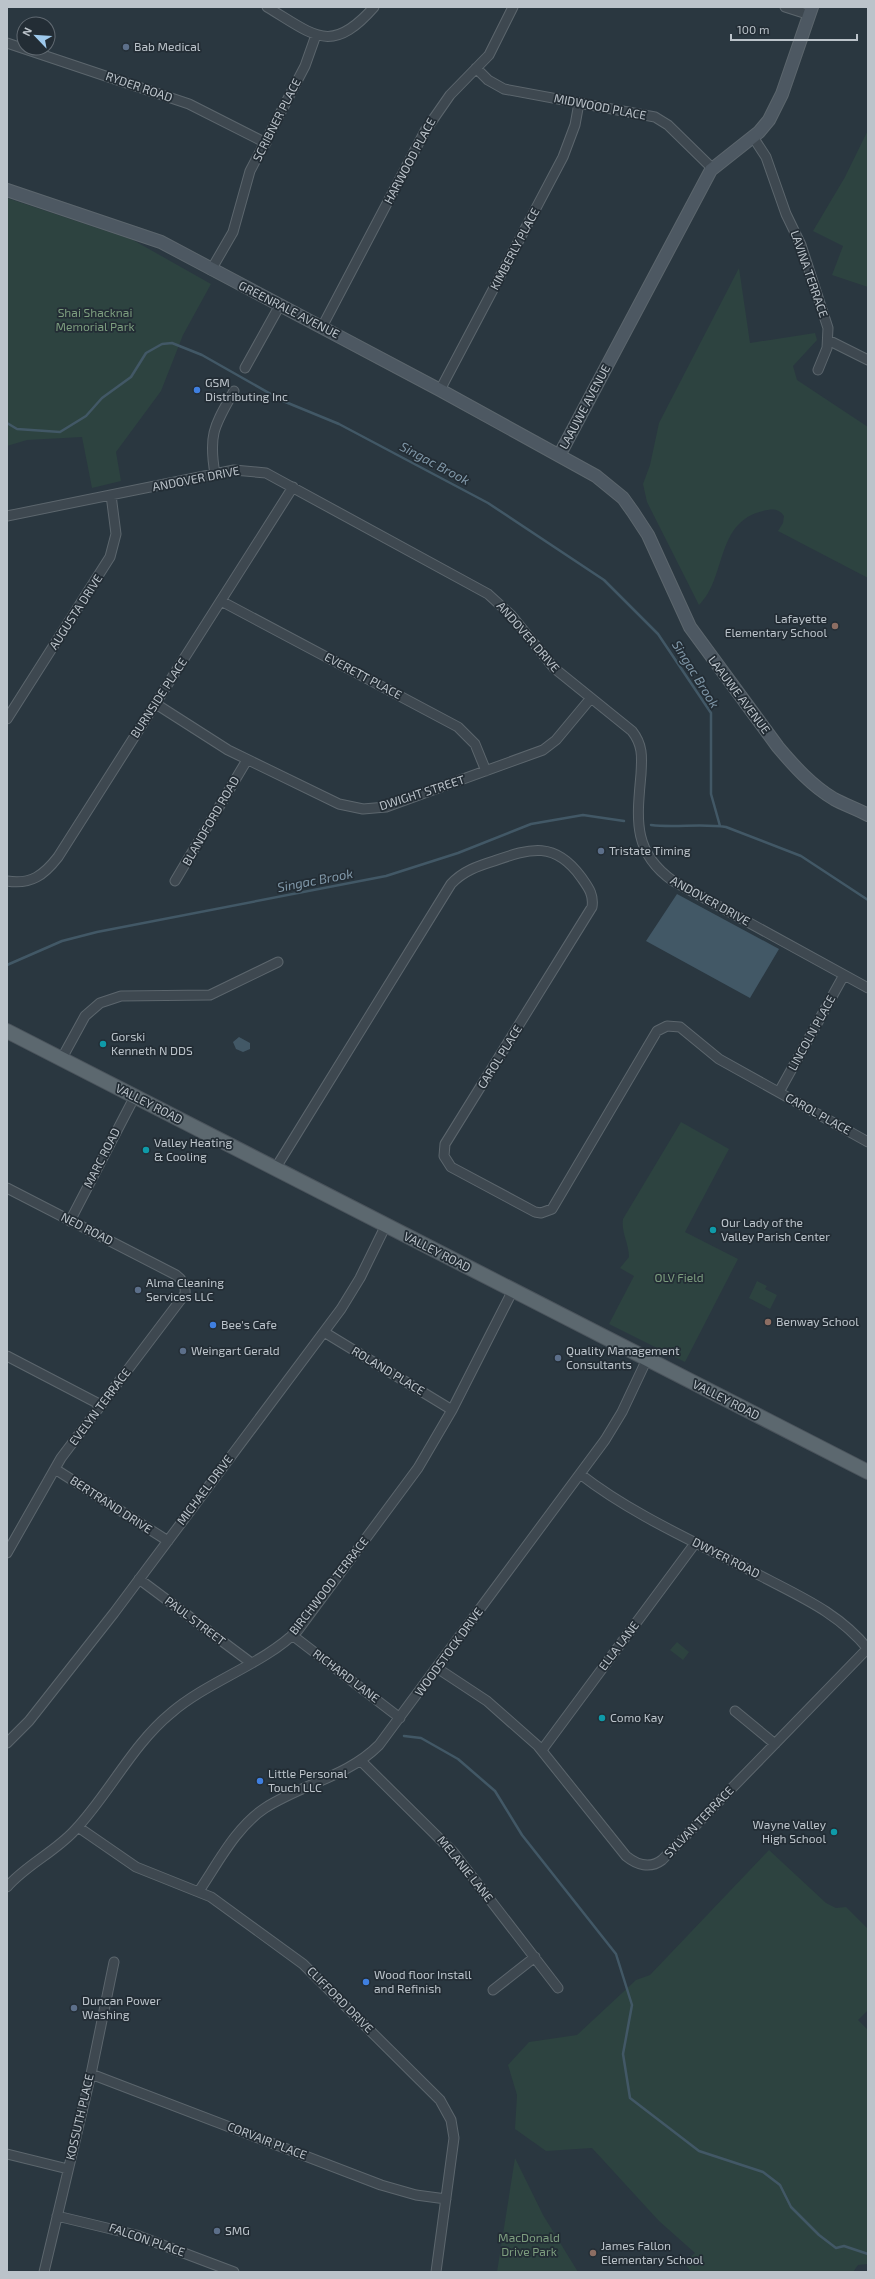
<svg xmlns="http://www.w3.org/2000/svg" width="875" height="2279" font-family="'Exo 2',sans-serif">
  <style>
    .green { fill: #2d4340 }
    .water { fill: #425866 }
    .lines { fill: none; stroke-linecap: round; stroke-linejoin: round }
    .stream { stroke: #425866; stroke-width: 2.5 }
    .street-casing { stroke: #5c666d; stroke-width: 11 }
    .secondary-casing { stroke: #5c666d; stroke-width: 14 }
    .primary-casing { stroke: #4b545c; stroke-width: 16 }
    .street { stroke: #3e4850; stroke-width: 9 }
    .secondary { stroke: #4d5862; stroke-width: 12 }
    .primary { stroke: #5c686f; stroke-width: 14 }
    .service-dot { fill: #5c6f8a; stroke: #232d35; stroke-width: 1.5 }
    .shop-dot { fill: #3f7fe0; stroke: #232d35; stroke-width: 1.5 }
    .education-dot { fill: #8d6e63; stroke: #232d35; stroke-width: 1.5 }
    .culture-dot { fill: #0f9aa8; stroke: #232d35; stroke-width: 1.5 }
    .labels { text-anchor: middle; stroke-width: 3.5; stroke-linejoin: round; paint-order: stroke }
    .poi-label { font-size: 12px; fill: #bbc3ca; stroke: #232d35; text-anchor: start }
    .street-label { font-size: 12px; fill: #bbc3ca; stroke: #232d35 }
    .park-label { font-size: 12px; fill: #7c9d7e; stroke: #232d35 }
    .water-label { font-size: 13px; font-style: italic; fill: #8098a9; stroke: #232d35 }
  </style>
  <rect width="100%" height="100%" fill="#2a3740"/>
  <path class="green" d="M 868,130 L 868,287 L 832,275 L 843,246 L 813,231 L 845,177 Z
    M 7,198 L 133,240 L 211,284 L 183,335 L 161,391 L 116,452 L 121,481 L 92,488 L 82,437 L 27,440 L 7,446 Z
    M 739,268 L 750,343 L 815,333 L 817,340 L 793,366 L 797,380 L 868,427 L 868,578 L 778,531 L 783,523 L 784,516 C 778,508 772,509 763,511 C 715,522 727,578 699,605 L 647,502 L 643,484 L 650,465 L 659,423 Z
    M 681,1122 L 729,1149 L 685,1232 L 738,1259 L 685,1362 L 609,1324 L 634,1276 L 620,1268 L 629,1257 C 629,1243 621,1233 623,1219 Z
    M 757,1281 L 767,1286 L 765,1289 L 777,1295 L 770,1309 L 749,1298 Z
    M 677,1642 L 689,1652 L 683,1660 L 670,1650 Z
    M 769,1850 L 826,1903 L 836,1908 L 846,1907 L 868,1929 L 868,2010 L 858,2020 L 868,2030 L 868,2264 L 858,2265 L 853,2272 L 691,2272 L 684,2262 L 695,2253 L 659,2221 L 592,2148 L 546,2151 L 515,2129 L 517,2095 L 508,2065 L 529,2042 L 577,2035 L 636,1980 L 650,1975 Z
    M 515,2158 L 543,2215 L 578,2272 L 497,2272 Z"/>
  <path class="water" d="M 677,894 L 779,949 L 750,998 L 646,941 Z
    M 239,1037 L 250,1043 L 250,1049 L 243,1052 L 236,1049 L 233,1042 Z"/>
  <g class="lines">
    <path class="stream" d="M 7,423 L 17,429 L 60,432 L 86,416 L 102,398 L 131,377 L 146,353 L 162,344 L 172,343 L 202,355 L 283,401 L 339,424 L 488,503 L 604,580 L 658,634 L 711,713 L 711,794 L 720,826
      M 651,825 C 676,828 701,823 726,827 L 801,856 L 868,900
      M 7,965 L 62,941 L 97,932 L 386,876 L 458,853 L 531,824 L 583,815 L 624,821
      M 404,1736 L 421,1738 L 458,1759 L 495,1791 L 522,1835 L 616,1954 L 632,2005 L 623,2054 L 630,2098 L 699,2151 L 763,2172 L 780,2185 L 791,2207 L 819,2235 L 836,2248 L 844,2246 L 868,2254"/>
    <g class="street-casing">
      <path id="street" d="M 267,7 C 314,35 331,56 374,7
        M 785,7 L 810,15
        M 7,43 L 189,104 L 266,143
        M 476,68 L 488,80 L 504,89 L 655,117 L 668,125 L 713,169
        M 753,137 L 766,157 L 786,214 L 801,245 L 828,328 L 827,348 L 818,370
        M 211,270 L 233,232 L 250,171 L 305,66 L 316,35
        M 322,327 L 425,131 L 450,95 L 489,55 L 513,7
        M 828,340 L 868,360
        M 245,368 L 280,305
        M 440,390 L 563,157 L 575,125 L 579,103
        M 215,474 C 208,433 215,425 234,391
        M 7,516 L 234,470 L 266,473 L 488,594 L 511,615 L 554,668 L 632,731 C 643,745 642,757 641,774 C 637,819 632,852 673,881 L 868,988
        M 221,601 L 458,727 L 475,744 L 486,771
        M 156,704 L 228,750 L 339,804 L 363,809 L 386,807 L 543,750 L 556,740 L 591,698
        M 7,719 L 110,557 L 116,534 L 111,495
        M 7,881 C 31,885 44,875 58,857 L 293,487
        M 175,881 L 247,760
        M 62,1058 L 85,1016 L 100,1003 L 121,996 L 210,995 L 278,962
        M 779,1092 L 844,975
        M 275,1169 L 451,884 C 463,871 478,866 494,861 C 531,848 555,841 581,877 C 588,887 594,894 592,907 L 445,1144 L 444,1156 L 451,1167 L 535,1212 L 541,1213 L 552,1209 L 657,1031 L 667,1026 L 680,1027 L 719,1059 L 868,1142
        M 7,1188 L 176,1275 C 183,1280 186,1285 185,1294 L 61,1458 L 7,1553
        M 70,1221 L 135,1096
        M 324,1332 L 452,1410
        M 7,1356 L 101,1405
        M 55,1469 L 168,1541
        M 580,1474 C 634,1516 700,1544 761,1576 C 801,1597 839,1613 868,1649
        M 139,1579 L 250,1662
        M 292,1635 L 400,1718
        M 437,1668 L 487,1701 L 538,1746 L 626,1856 C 637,1865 650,1869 662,1860 L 868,1648
        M 735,1711 L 775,1744
        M 7,1743 L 29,1721 L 114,1613 L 341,1309 L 360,1278 L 386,1225
        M 542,1750 L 696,1542
        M 361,1761 L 454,1853 L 558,1988
        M 78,1827 L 136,1867 L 211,1897 L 303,1964 L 440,2100 L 451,2120 L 454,2138 L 436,2272
        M 7,1887 C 26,1865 55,1852 75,1830 C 109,1794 132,1745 171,1713 C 208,1681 264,1664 298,1630 L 418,1468 L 452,1410 L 513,1290
        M 199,1891 C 218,1863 236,1827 265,1808 C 302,1784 347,1777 379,1745 L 605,1440 L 622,1412 L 647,1359
        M 493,1990 L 535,1957
        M 91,2074 L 381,2185 L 416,2195 L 446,2199
        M 7,2154 L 68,2169
        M 57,2216 L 136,2235 L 234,2272
        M 44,2272 L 91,2074 L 114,1962"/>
    </g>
    <g class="secondary-casing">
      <path id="secondary" d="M 7,190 L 161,242 L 440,390 L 596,476 L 623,498 L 633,512 L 648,535 L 690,627 L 778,747 C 794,766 812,786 834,799 C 845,805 857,809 868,815
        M 560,454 L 711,170 L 759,132 L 769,120 L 782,94 L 812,7"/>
    </g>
    <g class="primary-casing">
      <path id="primary" d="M 7,1031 L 868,1472"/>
    </g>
    <use href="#street" class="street"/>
    <use href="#secondary" class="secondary"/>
    <use href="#primary" class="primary"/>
  </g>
  <g class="service-dot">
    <circle cx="126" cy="47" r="4"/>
    <circle cx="601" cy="851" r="4"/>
    <circle cx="138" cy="1290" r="4"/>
    <circle cx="183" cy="1351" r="4"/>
    <circle cx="558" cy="1358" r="4"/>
    <circle cx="74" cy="2008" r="4"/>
    <circle cx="217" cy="2231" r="4"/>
  </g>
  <g class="shop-dot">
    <circle cx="197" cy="390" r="4"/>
    <circle cx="213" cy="1325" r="4"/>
    <circle cx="260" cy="1781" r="4"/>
    <circle cx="366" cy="1982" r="4"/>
  </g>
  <g class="education-dot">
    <circle cx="835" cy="626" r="4"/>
    <circle cx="768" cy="1322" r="4"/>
    <circle cx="593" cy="2253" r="4"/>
  </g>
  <g class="culture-dot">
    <circle cx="103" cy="1044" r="4"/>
    <circle cx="146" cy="1150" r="4"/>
    <circle cx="713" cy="1230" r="4"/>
    <circle cx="602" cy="1718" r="4"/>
    <circle cx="834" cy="1832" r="4"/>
  </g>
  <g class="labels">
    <g class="poi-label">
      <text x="134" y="51">Bab Medical</text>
      <text x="205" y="387">GSM<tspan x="205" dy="14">Distributing Inc</tspan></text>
      <text x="827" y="623" text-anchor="end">Lafayette<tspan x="827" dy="14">Elementary School</tspan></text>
      <text x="609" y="855">Tristate Timing</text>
      <text x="111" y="1041">Gorski<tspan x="111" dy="14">Kenneth N DDS</tspan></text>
      <text x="154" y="1147">Valley Heating<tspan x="154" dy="14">&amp; Cooling</tspan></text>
      <text x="721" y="1227">Our Lady of the<tspan x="721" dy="14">Valley Parish Center</tspan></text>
      <text x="146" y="1287">Alma Cleaning<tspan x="146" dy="14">Services LLC</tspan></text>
      <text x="776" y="1326">Benway School</text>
      <text x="221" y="1329">Bee's Cafe</text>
      <text x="191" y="1355">Weingart Gerald</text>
      <text x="566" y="1355">Quality Management<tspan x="566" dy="14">Consultants</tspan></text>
      <text x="610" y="1722">Como Kay</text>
      <text x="268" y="1778">Little Personal<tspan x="268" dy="14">Touch LLC</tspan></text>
      <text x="826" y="1829" text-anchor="end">Wayne Valley<tspan x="826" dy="14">High School</tspan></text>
      <text x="374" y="1979">Wood floor Install<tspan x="374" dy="14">and Refinish</tspan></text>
      <text x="82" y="2005">Duncan Power<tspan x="82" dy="14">Washing</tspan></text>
      <text x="225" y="2235">SMG</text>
      <text x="601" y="2250">James Fallon<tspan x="601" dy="14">Elementary School</tspan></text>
    </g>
    <g class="street-label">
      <text transform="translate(139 87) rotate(19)" y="4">RYDER ROAD</text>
      <text transform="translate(600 107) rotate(11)" y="4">MIDWOOD PLACE</text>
      <text transform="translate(277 120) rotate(-63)" y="4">SCRIBNER PLACE</text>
      <text transform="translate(410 161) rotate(-62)" y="4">HARWOOD PLACE</text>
      <text transform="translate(515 249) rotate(-62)" y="4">KIMBERLY PLACE</text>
      <text transform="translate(809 274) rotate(71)" y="4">LAVINA TERRACE</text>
      <text transform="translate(289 310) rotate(27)" y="4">GREENRALE AVENUE</text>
      <text transform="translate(585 407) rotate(-62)" y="4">LAAUWE AVENUE</text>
      <text transform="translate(196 479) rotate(-11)" y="4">ANDOVER DRIVE</text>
      <text transform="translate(76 612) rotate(-57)" y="4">AUGUSTA DRIVE</text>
      <text transform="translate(528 637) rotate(49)" y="4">ANDOVER DRIVE</text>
      <text transform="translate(363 676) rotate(28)" y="4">EVERETT PLACE</text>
      <text transform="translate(739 695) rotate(53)" y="4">LAAUWE AVENUE</text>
      <text transform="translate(159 698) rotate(-57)" y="4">BURNSIDE PLACE</text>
      <text transform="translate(422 793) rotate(-18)" y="4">DWIGHT STREET</text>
      <text transform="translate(211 821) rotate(-60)" y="4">BLANDFORD ROAD</text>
      <text transform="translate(710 901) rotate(29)" y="4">ANDOVER DRIVE</text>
      <text transform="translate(812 1033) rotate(-61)" y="4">LINCOLN PLACE</text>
      <text transform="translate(500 1057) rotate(-58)" y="4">CAROL PLACE</text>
      <text transform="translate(149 1104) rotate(27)" y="4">VALLEY ROAD</text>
      <text transform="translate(818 1114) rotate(29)" y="4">CAROL PLACE</text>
      <text transform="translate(102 1158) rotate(-63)" y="4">MARC ROAD</text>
      <text transform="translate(87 1229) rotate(27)" y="4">NED ROAD</text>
      <text transform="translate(437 1252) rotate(27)" y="4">VALLEY ROAD</text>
      <text transform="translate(388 1371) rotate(31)" y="4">ROLAND PLACE</text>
      <text transform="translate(726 1400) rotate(27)" y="4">VALLEY ROAD</text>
      <text transform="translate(100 1407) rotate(-53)" y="4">EVELYN TERRACE</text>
      <text transform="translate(205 1490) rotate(-53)" y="4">MICHAEL DRIVE</text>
      <text transform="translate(111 1505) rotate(33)" y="4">BERTRAND DRIVE</text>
      <text transform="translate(726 1558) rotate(27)" y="4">DWYER ROAD</text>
      <text transform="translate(329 1586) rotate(-52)" y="4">BIRCHWOOD TERRACE</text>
      <text transform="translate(195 1621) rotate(37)" y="4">PAUL STREET</text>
      <text transform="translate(619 1646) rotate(-53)" y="4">ELLA LANE</text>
      <text transform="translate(449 1652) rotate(-54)" y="4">WOODSTOCK DRIVE</text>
      <text transform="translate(346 1676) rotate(37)" y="4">RICHARD LANE</text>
      <text transform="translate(699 1822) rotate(-46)" y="4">SYLVAN TERRACE</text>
      <text transform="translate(465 1869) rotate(51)" y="4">MELANIE LANE</text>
      <text transform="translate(340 2000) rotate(45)" y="4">CLIFFORD DRIVE</text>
      <text transform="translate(80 2117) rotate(-77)" y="4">KOSSUTH PLACE</text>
      <text transform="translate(267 2141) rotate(21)" y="4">CORVAIR PLACE</text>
      <text transform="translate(147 2240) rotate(19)" y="4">FALCON PLACE</text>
    </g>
    <g class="park-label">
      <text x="95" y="317">Shai Shacknai<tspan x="95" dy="14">Memorial Park</tspan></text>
      <text x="679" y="1282">OLV Field</text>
      <text x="529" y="2242">MacDonald<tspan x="529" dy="14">Drive Park</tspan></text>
    </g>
    <g class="water-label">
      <text transform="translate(435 463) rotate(28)" y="5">Singac Brook</text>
      <text transform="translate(696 674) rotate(58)" y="5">Singac Brook</text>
      <text transform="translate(315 880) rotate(-11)" y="5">Singac Brook</text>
    </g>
  </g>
  <rect width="875" height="2279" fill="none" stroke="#bbc3ca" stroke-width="16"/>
  <g transform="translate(36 36) rotate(295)"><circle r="19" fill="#232d35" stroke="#606971"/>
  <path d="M0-3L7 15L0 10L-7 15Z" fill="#9ec9ec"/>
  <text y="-6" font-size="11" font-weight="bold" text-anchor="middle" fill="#bbc3ca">N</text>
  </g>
  <path d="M731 34v6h126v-6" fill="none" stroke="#bbc3ca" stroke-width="2"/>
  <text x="737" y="34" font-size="12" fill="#bbc3ca" stroke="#232d35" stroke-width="3" paint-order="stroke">100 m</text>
</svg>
